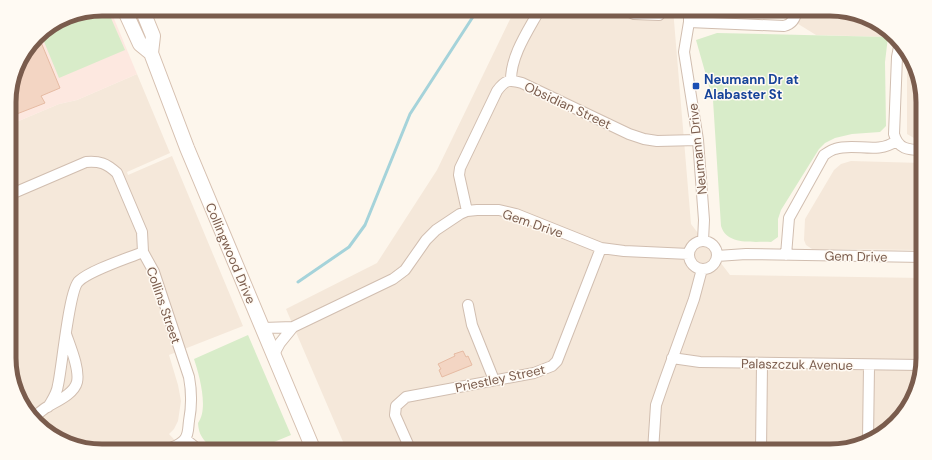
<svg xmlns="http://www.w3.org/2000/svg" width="932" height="460" font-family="'DM Sans',sans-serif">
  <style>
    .residential { fill: #f5e8da }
    .commercial { fill: #fde8e0 }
    .green { fill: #d8ecc9 }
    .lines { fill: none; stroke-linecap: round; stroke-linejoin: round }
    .stream { stroke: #a5d3da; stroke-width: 3 }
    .building { fill: #f3d5c3; stroke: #e6bba3 }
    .street-casing { stroke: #d1beb0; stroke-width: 12 }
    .secondary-casing { stroke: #d6c0b0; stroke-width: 16 }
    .street { stroke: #fff; stroke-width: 10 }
    .secondary { stroke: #fff; stroke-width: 14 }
    .transit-dot { fill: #1a4fb4; stroke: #fffaf3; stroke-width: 1.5 }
    .labels { text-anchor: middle; stroke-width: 3; stroke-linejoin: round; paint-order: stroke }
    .transit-label { font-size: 13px; font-weight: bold; fill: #164399; stroke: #fffaf3; text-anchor: start }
    .street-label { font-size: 13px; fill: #7a5c4d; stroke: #fffaf3 }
    .rim { fill: none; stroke: #7a5c4d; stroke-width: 5 }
  </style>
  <rect width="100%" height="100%" fill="#fdf6ec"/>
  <path class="residential" d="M 515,9 L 673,9 L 691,224 L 730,275 L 923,278 L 923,359 L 914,399 L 882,436 L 836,451 L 347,451 L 286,309 L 377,263 L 437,170 Z
    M 721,9 L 830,9 L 871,18 L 888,32 L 888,37 L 816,35 L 782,14 Z
    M 909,59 L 922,90 L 922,138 L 914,138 L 907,134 L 907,62 Z
    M 137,74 L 170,153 L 127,172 L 128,175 L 172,156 L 243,326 L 169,355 L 178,385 L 181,401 L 178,421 L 174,429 L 169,434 L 185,451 L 102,451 L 61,442 L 28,415 L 10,371 L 9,125 L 59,104 L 77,100 Z
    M 851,161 L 922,163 L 923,250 L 812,249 L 806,245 L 804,240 L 805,219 L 834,170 L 841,164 Z"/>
  <path class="commercial" d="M 102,9 L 110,9 L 137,74 L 77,100 L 59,104 L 9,125 L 9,95 L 18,61 L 40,32 L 66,16 Z"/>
  <path class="green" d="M 102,9 L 107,9 L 125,50 L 59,78 L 40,32 L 66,16 Z
    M 717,33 L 888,37 L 885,62 L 886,126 L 880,132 L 852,134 L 835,138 L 825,143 L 819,149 L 781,210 L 778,219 L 778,237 L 771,242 C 754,241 727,246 721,226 L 713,100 L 696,40 Z
    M 248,335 L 291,435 L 252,451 L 214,451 C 205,440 199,438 198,423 C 209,409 199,374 194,359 Z"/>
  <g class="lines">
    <path class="stream" d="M 298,282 L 349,247 L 365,225 L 410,114 L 478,9"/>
  </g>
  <path class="building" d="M 38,35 L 60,88 L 41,96 L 45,103 L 9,117 L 9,95 L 18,61 Z
    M 463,351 L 466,357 L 468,356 L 472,365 L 442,377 L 439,370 L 441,369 L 438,364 L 455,356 L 454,354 Z"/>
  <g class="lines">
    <g class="street-casing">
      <path id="street" d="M 623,9 L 634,14 L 659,15
        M 689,9 L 689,22 L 684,52 L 698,140 L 704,220 L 703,241
        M 689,22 L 784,26 C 793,24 796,17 797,9
        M 900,42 L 897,57 L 894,134 C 898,149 908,150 922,150
        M 511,80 C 511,55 528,31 540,9
        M 9,195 L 86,162 C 100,161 106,163 117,173 L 142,232 L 143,252 L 154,272 L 189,377 C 192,393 192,405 189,421 C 188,427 189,433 185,439 C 180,446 171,447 164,451
        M 467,211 L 459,175 L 460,168 L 497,91 C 505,80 509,79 522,83 L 629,134 L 644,139 L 657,141 L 698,140
        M689 255a14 14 0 1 1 28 0a14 14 0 1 1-28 0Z
        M 786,255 L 789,218 L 824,155 C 827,153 831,150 835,149 C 855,142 877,155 896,141
        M 717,256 L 746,254 L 923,257
        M 468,305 L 472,325 L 494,380
        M 263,328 L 293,327
        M 274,354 L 280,343 L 293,327 L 393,279 L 405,270 L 426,240 L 436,230 L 460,214 L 467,211 L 477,210 L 499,210 L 516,214 L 601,248 L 624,251 L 689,254
        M 672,358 L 700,362 L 921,365
        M 48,407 C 52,400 57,394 58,385 C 62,368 69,289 79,281 C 91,270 126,259 143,252
        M 32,418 C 37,415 42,410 47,407 C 57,401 74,394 77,382 C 80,369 70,346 66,334
        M 185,439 L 200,451
        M 868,440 L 869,366
        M 411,451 L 395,415 L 396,406 L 406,397 L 534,373 L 552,366 L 557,361 L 601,248
        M 653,451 L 656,405 L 664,382 L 694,299 L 702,269
        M 761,451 L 762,364"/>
    </g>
    <g class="secondary-casing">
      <path id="secondary" d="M 124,9 L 140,44 L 151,53
        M 142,9 L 153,36 L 151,53 L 187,148 L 314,451"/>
    </g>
    <use href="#street" class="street"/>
    <use href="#secondary" class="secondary"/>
  </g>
  <rect class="transit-dot" x="692" y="82" width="8" height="8" rx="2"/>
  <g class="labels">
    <g class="transit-label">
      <text x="704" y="84">Neumann Dr at<tspan x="704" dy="15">Alabaster St</tspan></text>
    </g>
    <g class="street-label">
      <text transform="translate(568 105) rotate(25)" y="5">Obsidian Street</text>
      <text transform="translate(697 149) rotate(-96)" y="5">Neumann Drive</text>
      <text transform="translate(533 223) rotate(19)" y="5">Gem Drive</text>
      <text transform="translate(231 253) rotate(67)" y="5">Collingwood Drive</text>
      <text transform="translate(856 256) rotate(1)" y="5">Gem Drive</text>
      <text transform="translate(164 305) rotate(71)" y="5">Collins Street</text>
      <text transform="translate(797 364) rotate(1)" y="5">Palaszczuk Avenue</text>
      <text transform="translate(500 378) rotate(-12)" y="5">Priestley Street</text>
    </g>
  </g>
  <path d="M0 0H932V460H0ZM102 16H830A86 86 0 0 1 916 102V358A86 86 0 0 1 830 444H102A86 86 0 0 1 16 358V102A86 86 0 0 1 102 16Z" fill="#fffaf3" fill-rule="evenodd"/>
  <path class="rim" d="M102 16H830A86 86 0 0 1 916 102V358A86 86 0 0 1 830 444H102A86 86 0 0 1 16 358V102A86 86 0 0 1 102 16Z"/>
</svg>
